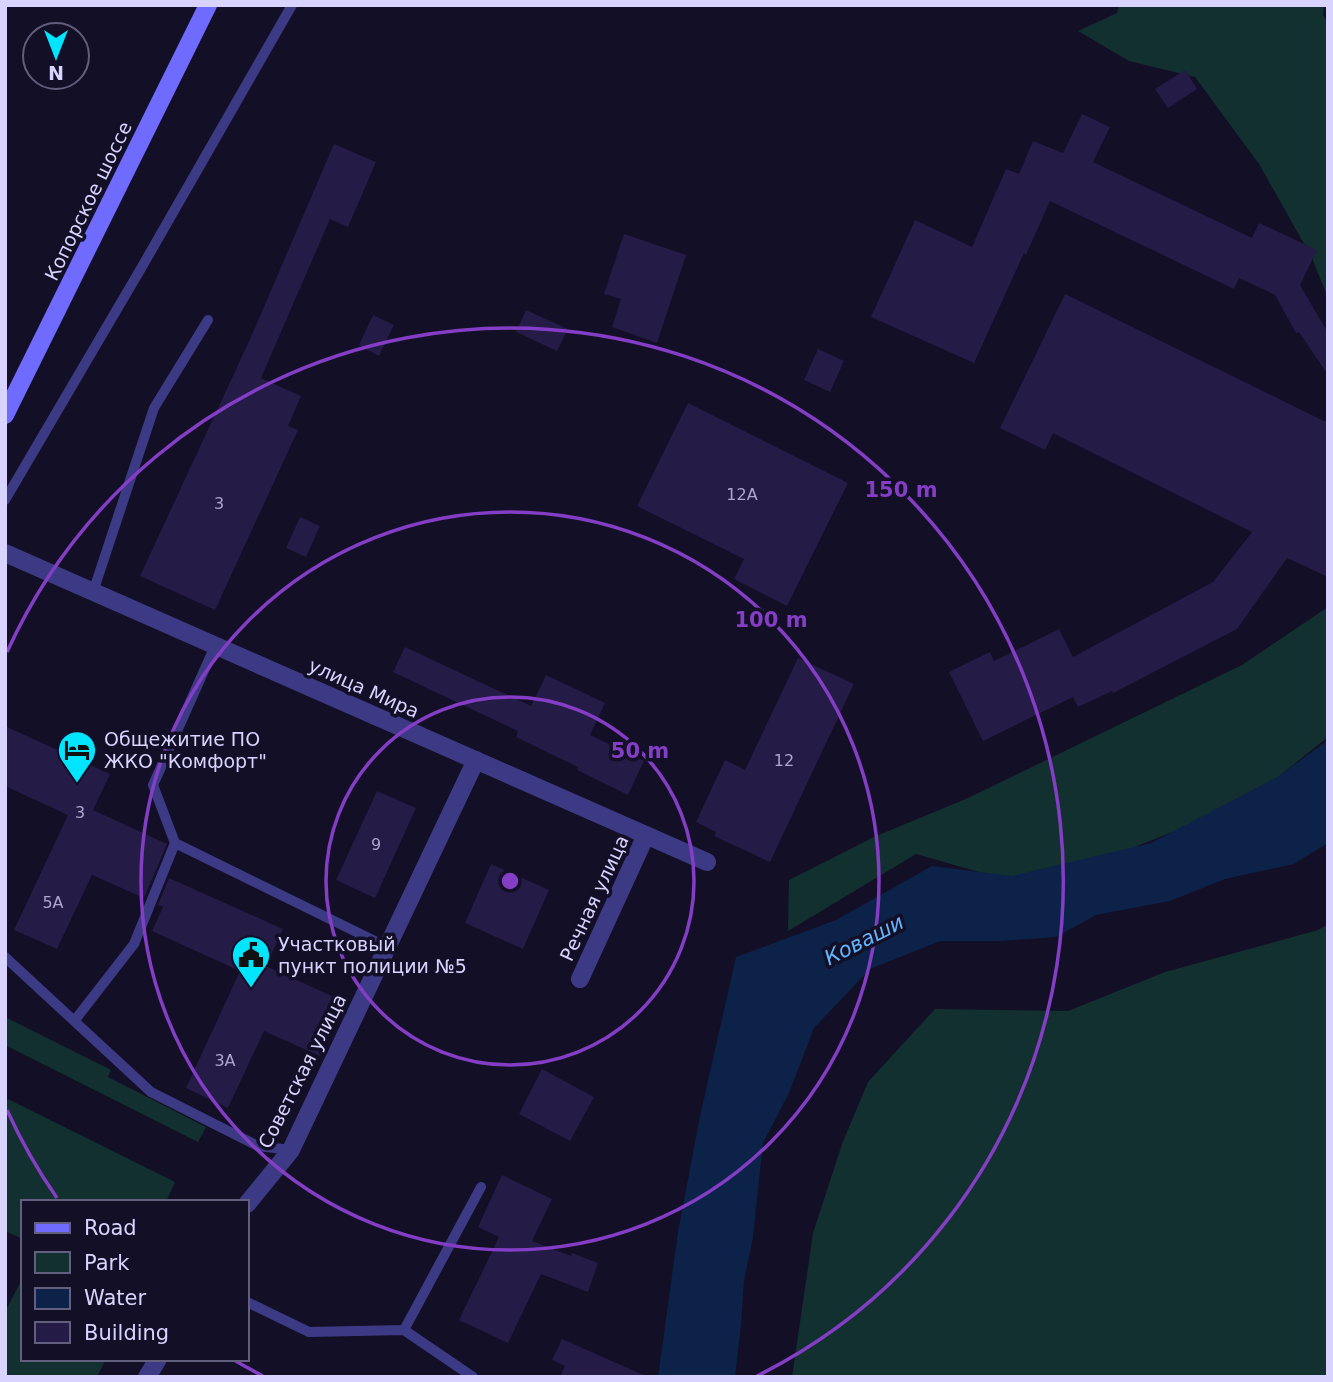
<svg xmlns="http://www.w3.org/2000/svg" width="1333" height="1382" font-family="'DejaVu Sans',sans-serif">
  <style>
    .green { fill: #12302f }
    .water { fill: #0c2248 }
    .building { fill: #241b47 }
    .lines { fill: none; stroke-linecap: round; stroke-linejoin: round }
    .lane { stroke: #3d3a85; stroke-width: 10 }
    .street { stroke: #3d3a85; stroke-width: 18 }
    .secondary { stroke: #6f6bff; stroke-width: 18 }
    .ring { fill: none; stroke: #843dc5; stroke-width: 3.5 }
    .labels { text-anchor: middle; stroke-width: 7; stroke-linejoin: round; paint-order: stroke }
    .number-label { font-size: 16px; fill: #aca6d1 }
    .street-label { font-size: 19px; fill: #d9d4ff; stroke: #130f26 }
    .poi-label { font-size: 19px; fill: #d9d4ff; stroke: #130f26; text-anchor: start }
    .water-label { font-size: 21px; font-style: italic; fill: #62b6ff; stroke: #130f26 }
    .centre { fill: #843dc5; stroke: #130f26; stroke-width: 3.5 }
    .ring-label { font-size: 21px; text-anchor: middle; font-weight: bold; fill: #843dc5; stroke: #130f26; stroke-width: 7; stroke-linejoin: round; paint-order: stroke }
  </style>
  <rect width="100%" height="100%" fill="#130f26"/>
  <path class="green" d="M 1119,5 L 1324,5 L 1323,15 L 1328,24 L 1328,298 L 1312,258 L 1259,164 L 1195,77 L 1129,61 L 1078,31 L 1117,13 Z
    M 1328,607 L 1328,737 L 1278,777 L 1197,822 L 1110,857 L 1014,882 L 916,854 L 788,931 L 789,880 L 874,837 L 968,798 L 1242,665 Z
    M 1328,924 L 1328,1377 L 792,1377 L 813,1233 L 842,1144 L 868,1082 L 935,1009 L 1068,1011 L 1165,972 L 1318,930 Z
    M 5,1017 L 111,1070 L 108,1077 L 206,1127 L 198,1142 L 5,1045 Z
    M 8,1099 L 175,1182 L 166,1202 L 23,1202 L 23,1239 L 5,1231 L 5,1104 Z
    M 23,1277 L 23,1359 L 106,1359 L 97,1377 L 5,1377 L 5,1312 Z"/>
  <path class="water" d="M 1328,740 L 1328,843 L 1294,864 L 1225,879 L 1170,901 L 1096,915 L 1056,937 L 1002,941 L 940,941 L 870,969 L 814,1028 L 789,1093 L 763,1143 L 753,1237 L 744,1281 L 741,1325 L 735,1377 L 658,1377 L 678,1232 L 700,1116 L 736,957 L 836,920 L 932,866 L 1012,876 L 1151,843 L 1279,776 Z"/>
  <path class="building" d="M 1185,70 L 1197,89 L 1168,108 L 1155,89 Z
    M 1082,114 L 1110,127 L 1093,162 L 1252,238 L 1259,223 L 1317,250 L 1300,285 L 1328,333 L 1328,375 L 1299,332 L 1296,333 L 1275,295 L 1239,278 L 1234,289 L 1050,201 L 1026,255 L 1024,253 L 974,363 L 871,317 L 915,220 L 972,247 L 1006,169 L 1019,174 L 1033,141 L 1063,153 Z
    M 334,144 L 376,162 L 348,227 L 330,219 L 261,378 L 301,396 L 288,426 L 298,430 L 215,610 L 140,576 L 251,337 Z
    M 624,234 L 686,255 L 657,343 L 612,327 L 621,299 L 604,294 Z
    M 1065,294 L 1328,423 L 1328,577 L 1287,558 L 1237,629 L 1113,693 L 1112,691 L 1078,707 L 1073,697 L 983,741 L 949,672 L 990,652 L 994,661 L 1059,629 L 1073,657 L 1213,582 L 1252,532 L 1053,433 L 1045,450 L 1000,428 Z
    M 526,310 L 568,329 L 557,351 L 516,332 Z
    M 373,315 L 394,325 L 379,356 L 359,345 Z
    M 818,349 L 844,361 L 830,392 L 804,380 Z
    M 688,403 L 848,483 L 787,606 L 734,579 L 744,559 L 637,506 Z
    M 300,517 L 320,526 L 306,557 L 286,548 Z
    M 405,647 L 531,706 L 546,675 L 605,703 L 590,735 L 644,761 L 628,795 L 577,770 L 578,767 L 516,737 L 518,731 L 393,672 Z
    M 798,658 L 854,684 L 770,862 L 714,836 L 716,832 L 696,822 L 725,760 L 745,770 Z
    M 5,726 L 110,774 L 93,810 L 167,844 L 144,898 L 92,875 L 57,949 L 14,930 L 68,815 L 5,786 Z
    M 377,791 L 416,808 L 375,898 L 336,880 Z
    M 491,864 L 549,890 L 523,949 L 465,923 Z
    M 169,878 L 283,929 L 266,966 L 345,1002 L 320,1056 L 264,1031 L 228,1108 L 186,1088 L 240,971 L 152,931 L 163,907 L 158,905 Z
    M 542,1069 L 594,1097 L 570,1141 L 519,1114 Z
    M 502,1175 L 552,1199 L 532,1241 L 571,1256 L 572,1253 L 598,1263 L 588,1292 L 541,1274 L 508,1343 L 459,1320 L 499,1237 L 478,1227 Z
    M 562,1339 L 648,1377 L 560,1377 L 565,1366 L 552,1360 Z"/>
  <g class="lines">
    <path class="lane" d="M 5,500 L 143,265 L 292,5
      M 93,592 L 154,408 L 208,320
      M 215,646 L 153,785 L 175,843 L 387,947
      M 5,957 L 151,1092 L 258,1146 L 291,1150
      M 75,1020 L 134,944 L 175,843
      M 247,1302 L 309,1332 L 404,1330 L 473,1377
      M 404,1330 L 481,1187"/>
    <path class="street" d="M 5,553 L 707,862
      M 580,979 L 646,835
      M 247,1204 L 291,1150 L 476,760
      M 147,1377 L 158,1359"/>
    <path class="secondary" d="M 5,415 L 208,5"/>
  </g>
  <g class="ring">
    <circle cx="510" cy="881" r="184"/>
    <circle cx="510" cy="881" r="369"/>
    <path d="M263 1376A553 553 0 0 1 234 1360M57 1198A553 553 0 0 1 7 1110M7 652A553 553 0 1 1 757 1376"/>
  </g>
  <defs>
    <g id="hotel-pin" transform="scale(2.0125)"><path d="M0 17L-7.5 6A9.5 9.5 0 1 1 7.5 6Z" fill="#00e5ff" stroke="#130f26"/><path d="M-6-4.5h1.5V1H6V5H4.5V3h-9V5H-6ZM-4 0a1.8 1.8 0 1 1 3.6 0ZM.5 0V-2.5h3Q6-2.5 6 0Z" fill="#111"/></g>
    <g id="civic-pin" transform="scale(2.0125)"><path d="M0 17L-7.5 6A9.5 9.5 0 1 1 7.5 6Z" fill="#00e5ff" stroke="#130f26"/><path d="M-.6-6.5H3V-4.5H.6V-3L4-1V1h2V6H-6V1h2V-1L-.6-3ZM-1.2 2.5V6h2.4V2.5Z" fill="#111"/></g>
  </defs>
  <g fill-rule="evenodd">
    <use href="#hotel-pin" x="77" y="750"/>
    <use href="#civic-pin" x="251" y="955"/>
  </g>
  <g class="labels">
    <g class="number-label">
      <text x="742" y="500">12А</text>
      <text x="219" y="509">3</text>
      <text x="784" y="766">12</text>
      <text x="80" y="818">3</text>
      <text x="376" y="850">9</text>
      <text x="53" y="908">5А</text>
      <text x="225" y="1066">3А</text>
    </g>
    <g class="street-label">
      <text transform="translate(88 201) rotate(-64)" y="7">Копорское шоссе</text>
      <text transform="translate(364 688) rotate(24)" y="7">улица Мира</text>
      <text transform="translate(594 898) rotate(-65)" y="7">Речная улица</text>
      <text transform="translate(302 1071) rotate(-63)" y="7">Советская улица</text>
    </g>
    <g class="poi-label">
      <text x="104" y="746">Общежитие ПО<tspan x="104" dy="22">ЖКО "Комфорт"</tspan></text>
      <text x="278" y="951">Участковый<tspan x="278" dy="22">пункт полиции №5</tspan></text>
    </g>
    <g class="water-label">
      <text transform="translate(864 940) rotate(-27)" y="7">Коваши</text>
    </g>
  </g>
  <circle cx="510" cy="881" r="10" class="centre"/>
  <g class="ring-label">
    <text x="901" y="497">150 m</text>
    <text x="771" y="627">100 m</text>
    <text x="640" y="758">50 m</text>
  </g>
  <rect width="1333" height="1382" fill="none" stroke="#d9d4ff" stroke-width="14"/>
  <rect x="21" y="1200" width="228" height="161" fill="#130f26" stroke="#625e7d" stroke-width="2"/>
  <rect x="35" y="1223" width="35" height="10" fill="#6f6bff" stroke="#625e7d" stroke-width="2"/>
  <text x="84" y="1235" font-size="21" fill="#d9d4ff">Road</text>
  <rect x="35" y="1252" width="35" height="21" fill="#12302f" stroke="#625e7d" stroke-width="2"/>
  <text x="84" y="1270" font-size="21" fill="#d9d4ff">Park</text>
  <rect x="35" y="1288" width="35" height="21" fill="#0c2248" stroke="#625e7d" stroke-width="2"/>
  <text x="84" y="1305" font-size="21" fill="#d9d4ff">Water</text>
  <rect x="35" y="1322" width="35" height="21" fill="#241b47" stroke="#625e7d" stroke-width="2"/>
  <text x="84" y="1340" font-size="21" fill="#d9d4ff">Building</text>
  <g transform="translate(56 56) rotate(180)"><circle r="33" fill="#130f26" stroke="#625e7d" stroke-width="2"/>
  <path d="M0-5L12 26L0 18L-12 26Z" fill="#00e5ff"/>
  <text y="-10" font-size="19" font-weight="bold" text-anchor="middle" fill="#d9d4ff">N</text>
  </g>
</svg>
